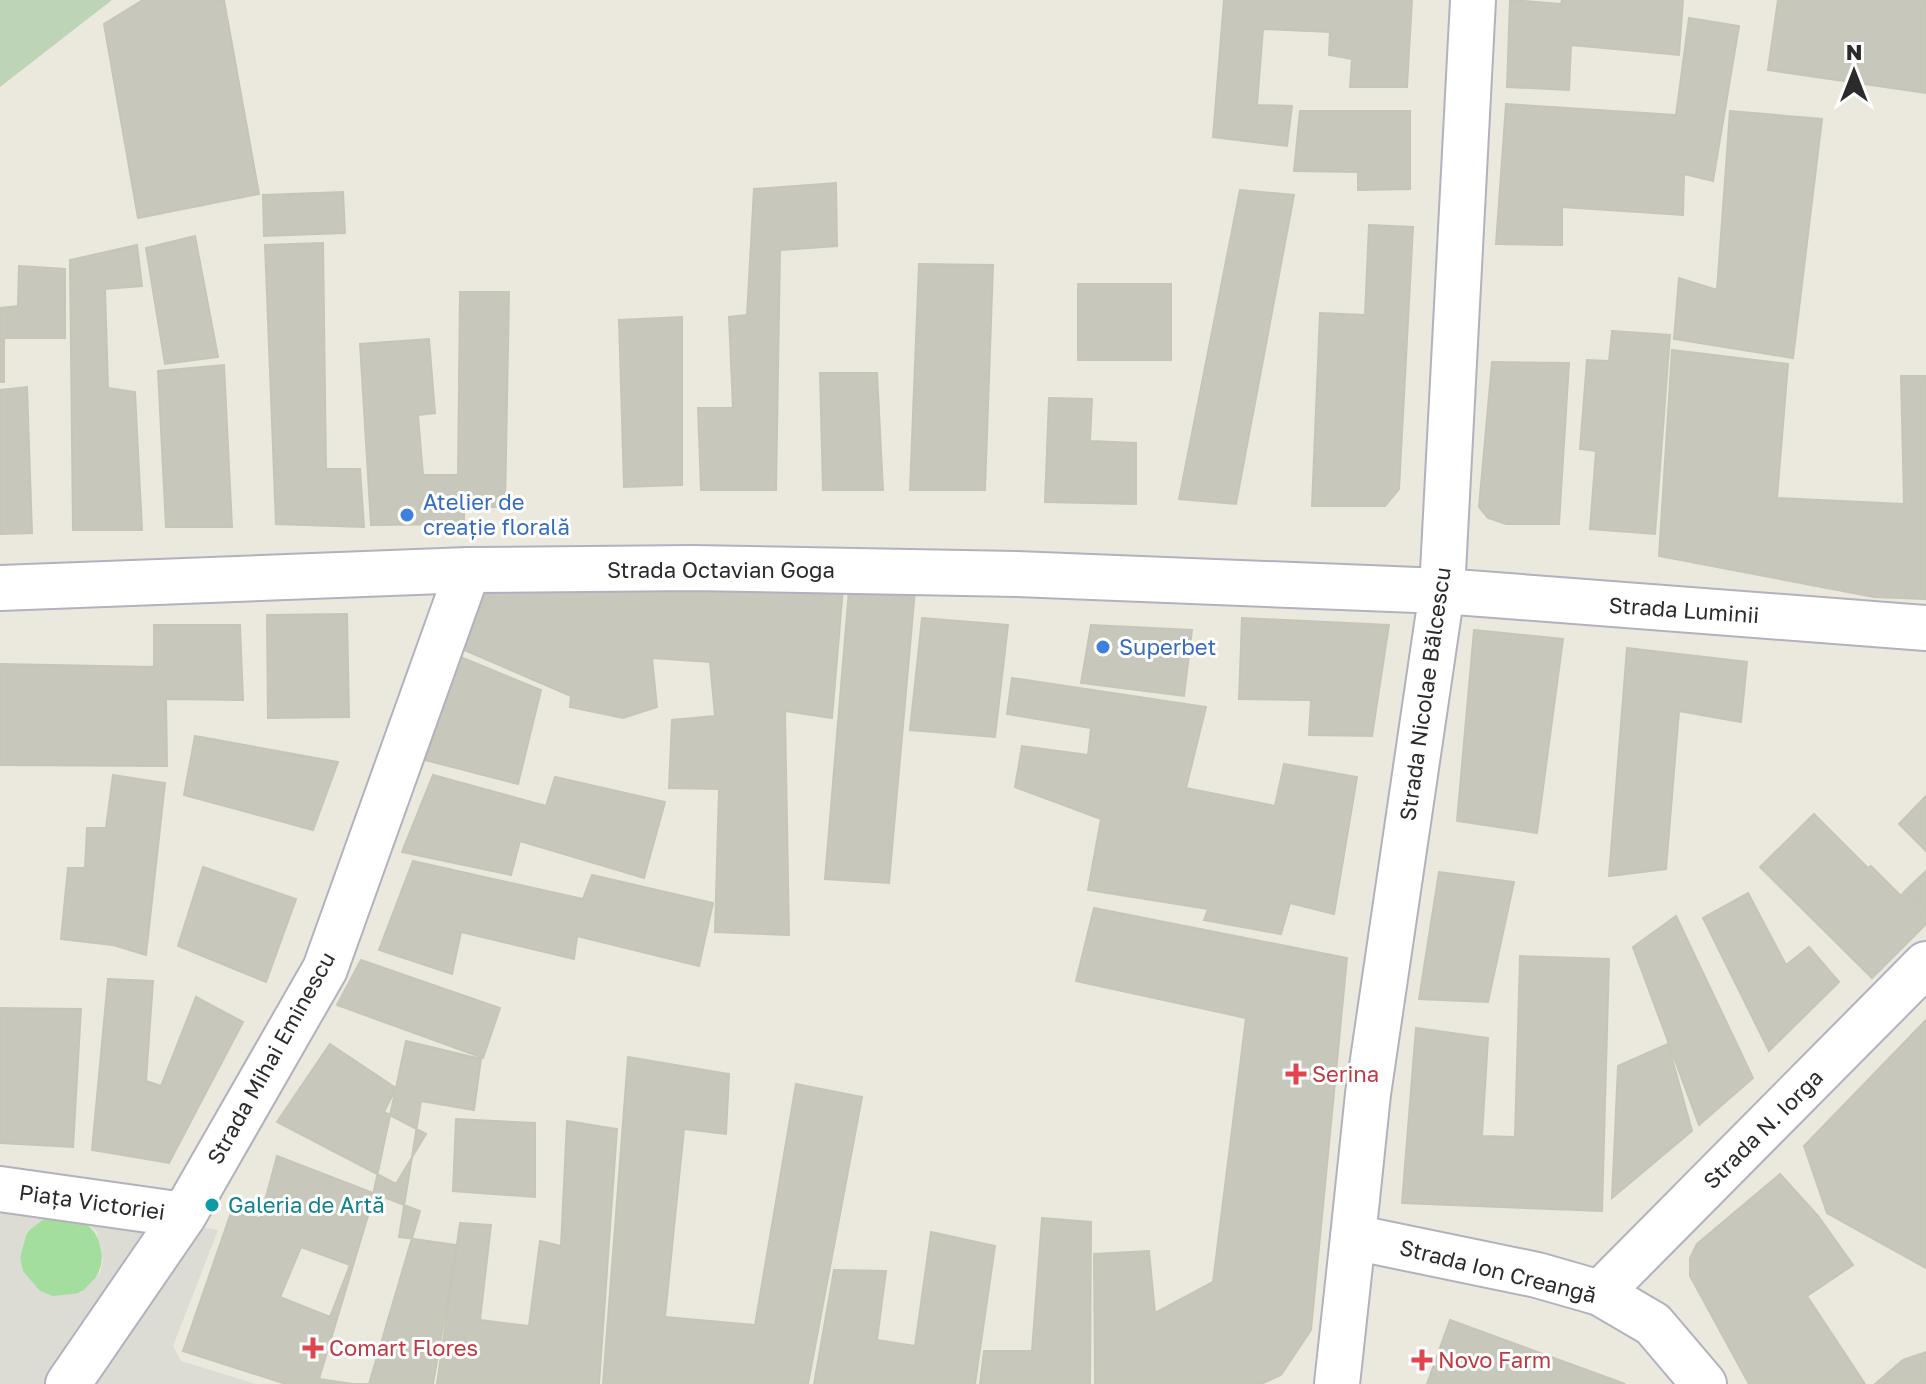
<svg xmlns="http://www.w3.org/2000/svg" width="1926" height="1384" font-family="'Golos Text',sans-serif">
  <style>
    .green { fill: #a4de9f }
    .cemetery { fill: #bdd4b6 }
    .plaza { fill: #dcdbd4; fill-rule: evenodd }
    .building { fill: #c7c7bc; stroke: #c7c5b8; stroke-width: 2; fill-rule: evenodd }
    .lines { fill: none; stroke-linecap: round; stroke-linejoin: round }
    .street-casing { stroke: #b2b1bd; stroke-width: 48 }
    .secondary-casing { stroke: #b2b1bd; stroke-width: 48 }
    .street { stroke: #fff; stroke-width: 44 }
    .secondary { stroke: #fff; stroke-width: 44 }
    .shop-dot { fill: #3f7fe0; stroke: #fff; stroke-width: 3 }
    .health-dot { fill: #e0444e; stroke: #fff; stroke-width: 3 }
    .culture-dot { fill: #0f9aa8; stroke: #fff; stroke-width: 3 }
    .labels { text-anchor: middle; stroke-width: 6; stroke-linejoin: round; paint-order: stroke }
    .shop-label { font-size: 22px; fill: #366cbe; stroke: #fff; text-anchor: start }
    .street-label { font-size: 22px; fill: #2b2b2b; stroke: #fff }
    .health-label { font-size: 22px; fill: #be3a42; stroke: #fff; text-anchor: start }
    .culture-label { font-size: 22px; fill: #0d838f; stroke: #fff; text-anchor: start }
  </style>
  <rect width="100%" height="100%" fill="#ebe9de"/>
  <path class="green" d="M20 1256a41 41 0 1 1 82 0a41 41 0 1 1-82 0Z"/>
  <path class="cemetery" d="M 0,0 L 112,0 L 0,87 Z"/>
  <path class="plaza" d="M 0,1196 L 218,1230 L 173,1346 L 181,1361 L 256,1384 L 0,1384 ZM 48,1216 L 87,1222 L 97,1233 L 103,1260 L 100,1273 L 81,1293 L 53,1296 L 40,1291 L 23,1271 L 20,1258 L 27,1232 Z"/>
  <path class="building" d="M 143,0 L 224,0 L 259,194 L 138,218 L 104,24 Z
    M 1224,0 L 1412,0 L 1407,87 L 1350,87 L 1352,59 L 1329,55 L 1330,32 L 1263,29 L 1257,105 L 1292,106 L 1287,146 L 1213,137 Z
    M 1510,0 L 1561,4 L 1562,0 L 1683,0 L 1679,55 L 1571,45 L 1569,90 L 1507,87 Z
    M 1778,0 L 1926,0 L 1926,93 L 1768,70 Z
    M 1689,18 L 1739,26 L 1713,181 L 1684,174 L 1683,215 L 1562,207 L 1562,245 L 1496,244 L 1506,104 L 1676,115 Z
    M 1300,111 L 1410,111 L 1410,189 L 1358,190 L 1358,172 L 1294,171 Z
    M 1730,111 L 1822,119 L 1793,358 L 1674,339 L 1679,278 L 1717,290 Z
    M 836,183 L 837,246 L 780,250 L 776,490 L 701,490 L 698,408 L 733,408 L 729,317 L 747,315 L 754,189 Z
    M 1240,190 L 1294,195 L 1236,504 L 1179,499 Z
    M 343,192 L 345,233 L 264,236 L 263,195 Z
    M 1369,225 L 1413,227 L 1399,489 L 1385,506 L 1312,506 L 1320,313 L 1365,315 Z
    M 195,236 L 218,357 L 165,364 L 146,248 Z
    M 323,243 L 326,469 L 360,469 L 364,527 L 276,524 L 265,245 Z
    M 137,245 L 142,286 L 105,289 L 108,388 L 135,392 L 142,530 L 73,530 L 70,260 Z
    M 919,264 L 993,265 L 985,490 L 910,490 Z
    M 19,266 L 65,269 L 65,338 L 4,338 L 4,382 L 0,382 L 0,308 L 18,306 Z
    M 1078,284 L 1171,284 L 1171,360 L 1078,360 Z
    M 460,292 L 509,292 L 505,507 L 464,507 L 464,524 L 371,525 L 360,344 L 429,339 L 435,413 L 418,415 L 423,475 L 458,475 Z
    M 682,317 L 682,485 L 624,487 L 619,320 Z
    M 1612,331 L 1670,335 L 1655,534 L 1590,529 L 1596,451 L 1580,449 L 1587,360 L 1609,361 Z
    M 1672,350 L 1788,364 L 1777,498 L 1904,504 L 1901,376 L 1926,376 L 1926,599 L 1874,597 L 1659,556 Z
    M 1492,362 L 1569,363 L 1559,524 L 1506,524 L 1488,518 L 1479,507 Z
    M 224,365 L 232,527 L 166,527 L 158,371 Z
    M 820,373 L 877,373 L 883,490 L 823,490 Z
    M 27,387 L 32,533 L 0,534 L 0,390 Z
    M 1049,398 L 1092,399 L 1090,441 L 1136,443 L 1136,504 L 1045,502 Z
    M 488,585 L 843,588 L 832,718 L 785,711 L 789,935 L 715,932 L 719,789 L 669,788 L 672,720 L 715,716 L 710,662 L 652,658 L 657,707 L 623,718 L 570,707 L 571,696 L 464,650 Z
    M 849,590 L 915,590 L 889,883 L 825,879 Z
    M 347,614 L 349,717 L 268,718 L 267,615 Z
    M 922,618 L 1008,625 L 995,737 L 910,730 Z
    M 1242,618 L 1389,625 L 1372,736 L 1309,735 L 1311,700 L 1239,699 Z
    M 154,625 L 240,625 L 243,700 L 166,699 L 167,766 L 0,765 L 0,664 L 154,667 Z
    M 1091,625 L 1192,630 L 1184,696 L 1081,683 Z
    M 1474,630 L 1563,639 L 1537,833 L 1457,821 Z
    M 1627,648 L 1747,662 L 1741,722 L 1679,711 L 1666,869 L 1609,876 Z
    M 458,656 L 541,690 L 518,784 L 425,760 Z
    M 1012,678 L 1206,707 L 1186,788 L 1275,806 L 1284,764 L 1357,777 L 1334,914 L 1290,903 L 1281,934 L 1204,920 L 1208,909 L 1088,890 L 1101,819 L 1015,787 L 1022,746 L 1088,755 L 1091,728 L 1007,714 Z
    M 195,736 L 338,762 L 313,830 L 184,795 Z
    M 113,775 L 165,783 L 146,955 L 113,945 L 61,939 L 68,868 L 85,868 L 87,828 L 106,828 Z
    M 433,775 L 546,806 L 555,777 L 665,802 L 644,878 L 520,841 L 511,875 L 402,852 Z
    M 1926,796 L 1926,851 L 1899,824 Z
    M 1814,814 L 1868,868 L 1871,866 L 1901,896 L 1905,891 L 1926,912 L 1926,924 L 1872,978 L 1760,867 Z
    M 413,861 L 583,899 L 592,875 L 713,903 L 699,966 L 577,936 L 574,959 L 461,932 L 452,974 L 379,950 Z
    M 203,867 L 296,899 L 266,982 L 178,946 Z
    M 1926,871 L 1926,912 L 1905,891 Z
    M 1439,872 L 1514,882 L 1488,1002 L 1419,999 Z
    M 1748,893 L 1786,965 L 1809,947 L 1839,982 L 1769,1051 L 1703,918 Z
    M 1094,908 L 1347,958 L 1311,1330 L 1281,1375 L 1261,1384 L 1095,1384 L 1094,1254 L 1149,1251 L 1155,1313 L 1213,1282 L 1246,1018 L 1076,981 Z
    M 1676,916 L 1753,1078 L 1699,1125 L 1633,947 Z
    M 1520,956 L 1609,959 L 1602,1211 L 1402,1203 L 1416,1028 L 1488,1038 L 1482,1136 L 1515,1137 Z
    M 361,960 L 500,1008 L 483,1058 L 337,1005 Z
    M 108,979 L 153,981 L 146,1081 L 161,1086 L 196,997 L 243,1022 L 169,1163 L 92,1150 Z
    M 0,1008 L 81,1009 L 73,1147 L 0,1143 Z
    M 1926,1020 L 1926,1268 L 1827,1213 L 1804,1146 Z
    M 406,1041 L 481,1059 L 474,1110 L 421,1101 L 399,1237 L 457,1245 L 433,1384 L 353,1384 L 319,1379 L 370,1209 Z
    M 330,1044 L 396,1088 L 384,1112 L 426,1134 L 396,1184 L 277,1122 Z
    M 1668,1044 L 1692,1131 L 1612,1198 L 1618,1066 Z
    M 628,1057 L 729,1074 L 726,1134 L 684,1129 L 665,1317 L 755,1325 L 796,1084 L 862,1097 L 808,1384 L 603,1384 Z
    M 456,1119 L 535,1123 L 535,1197 L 453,1191 Z
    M 567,1121 L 617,1129 L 599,1384 L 437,1384 L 460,1223 L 491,1225 L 480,1320 L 529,1326 L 540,1241 L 561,1246 Z
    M 277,1156 L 420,1211 L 369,1384 L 286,1384 L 183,1351 L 233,1207 L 260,1219 ZM 301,1247 L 350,1265 L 330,1317 L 280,1297 Z
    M 1780,1174 L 1818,1216 L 1853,1265 L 1807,1296 L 1865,1384 L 1749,1384 L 1690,1276 L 1690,1258 L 1697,1244 Z
    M 1042,1218 L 1091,1222 L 1090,1384 L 980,1384 L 984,1351 L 1032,1351 Z
    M 931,1232 L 995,1246 L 975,1384 L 814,1384 L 834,1270 L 886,1271 L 877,1340 L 915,1346 Z
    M 1450,1320 L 1625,1384 L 1427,1384 Z
    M 1926,1352 L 1926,1384 L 1875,1384 L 1903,1360 Z"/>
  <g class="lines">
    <g class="street-casing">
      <path id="street" d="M 0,1189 L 184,1215
        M 1600,1293 L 1926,964
        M 68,1384 L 184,1215 L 325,969 L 468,570
        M 1337,1384 L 1353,1237"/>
    </g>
    <g class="secondary-casing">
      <path id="secondary" d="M 1473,0 L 1442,591 L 1368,1094 L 1353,1237 L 1537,1275 L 1600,1293 L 1653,1324 L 1704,1384
        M 0,588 L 468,570 L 693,568 L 1017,574 L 1442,591 L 1926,628"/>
    </g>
    <use href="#street" class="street"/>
    <use href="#secondary" class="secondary"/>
  </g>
  <g class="shop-dot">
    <circle cx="407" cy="515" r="8"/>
    <circle cx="1103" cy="647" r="8"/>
  </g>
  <g class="health-dot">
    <path d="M1292 1062h8v8h8v8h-8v8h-8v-8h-8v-8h8z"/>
    <path d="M309 1336h8v8h8v8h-8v8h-8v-8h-8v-8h8z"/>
    <path d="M1418 1348h8v8h8v8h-8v8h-8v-8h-8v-8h8z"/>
  </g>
  <circle class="culture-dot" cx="212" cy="1205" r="8"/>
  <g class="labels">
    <g class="shop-label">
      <text x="423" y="510">Atelier de<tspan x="423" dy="25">creație florală</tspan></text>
      <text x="1119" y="655">Superbet</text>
    </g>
    <g class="street-label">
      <text x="721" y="578">Strada Octavian Goga</text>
      <text transform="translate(1684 610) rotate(4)" y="8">Strada Luminii</text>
      <text transform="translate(1425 694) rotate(-82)" y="8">Strada Nicolae Bălcescu</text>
      <text transform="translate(271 1058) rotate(-61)" y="8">Strada Mihai Eminescu</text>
      <text transform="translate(1763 1129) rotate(-45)" y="8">Strada N. Iorga</text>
      <text transform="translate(92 1202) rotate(8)" y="8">Piața Victoriei</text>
      <text transform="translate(1498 1271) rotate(14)" y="8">Strada Ion Creangă</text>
    </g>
    <g class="health-label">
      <text x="1312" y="1082">Serina</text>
      <text x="329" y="1356">Comart Flores</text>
      <text x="1438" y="1368">Novo Farm</text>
    </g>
    <g class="culture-label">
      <text x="228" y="1213">Galeria de Artă</text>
    </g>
  </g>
  <g transform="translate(1854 72)" stroke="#ffffff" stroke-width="6" paint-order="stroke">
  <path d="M0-6L14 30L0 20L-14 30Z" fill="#2b2b2b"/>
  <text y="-12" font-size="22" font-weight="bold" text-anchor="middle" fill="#2b2b2b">N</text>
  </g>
</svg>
